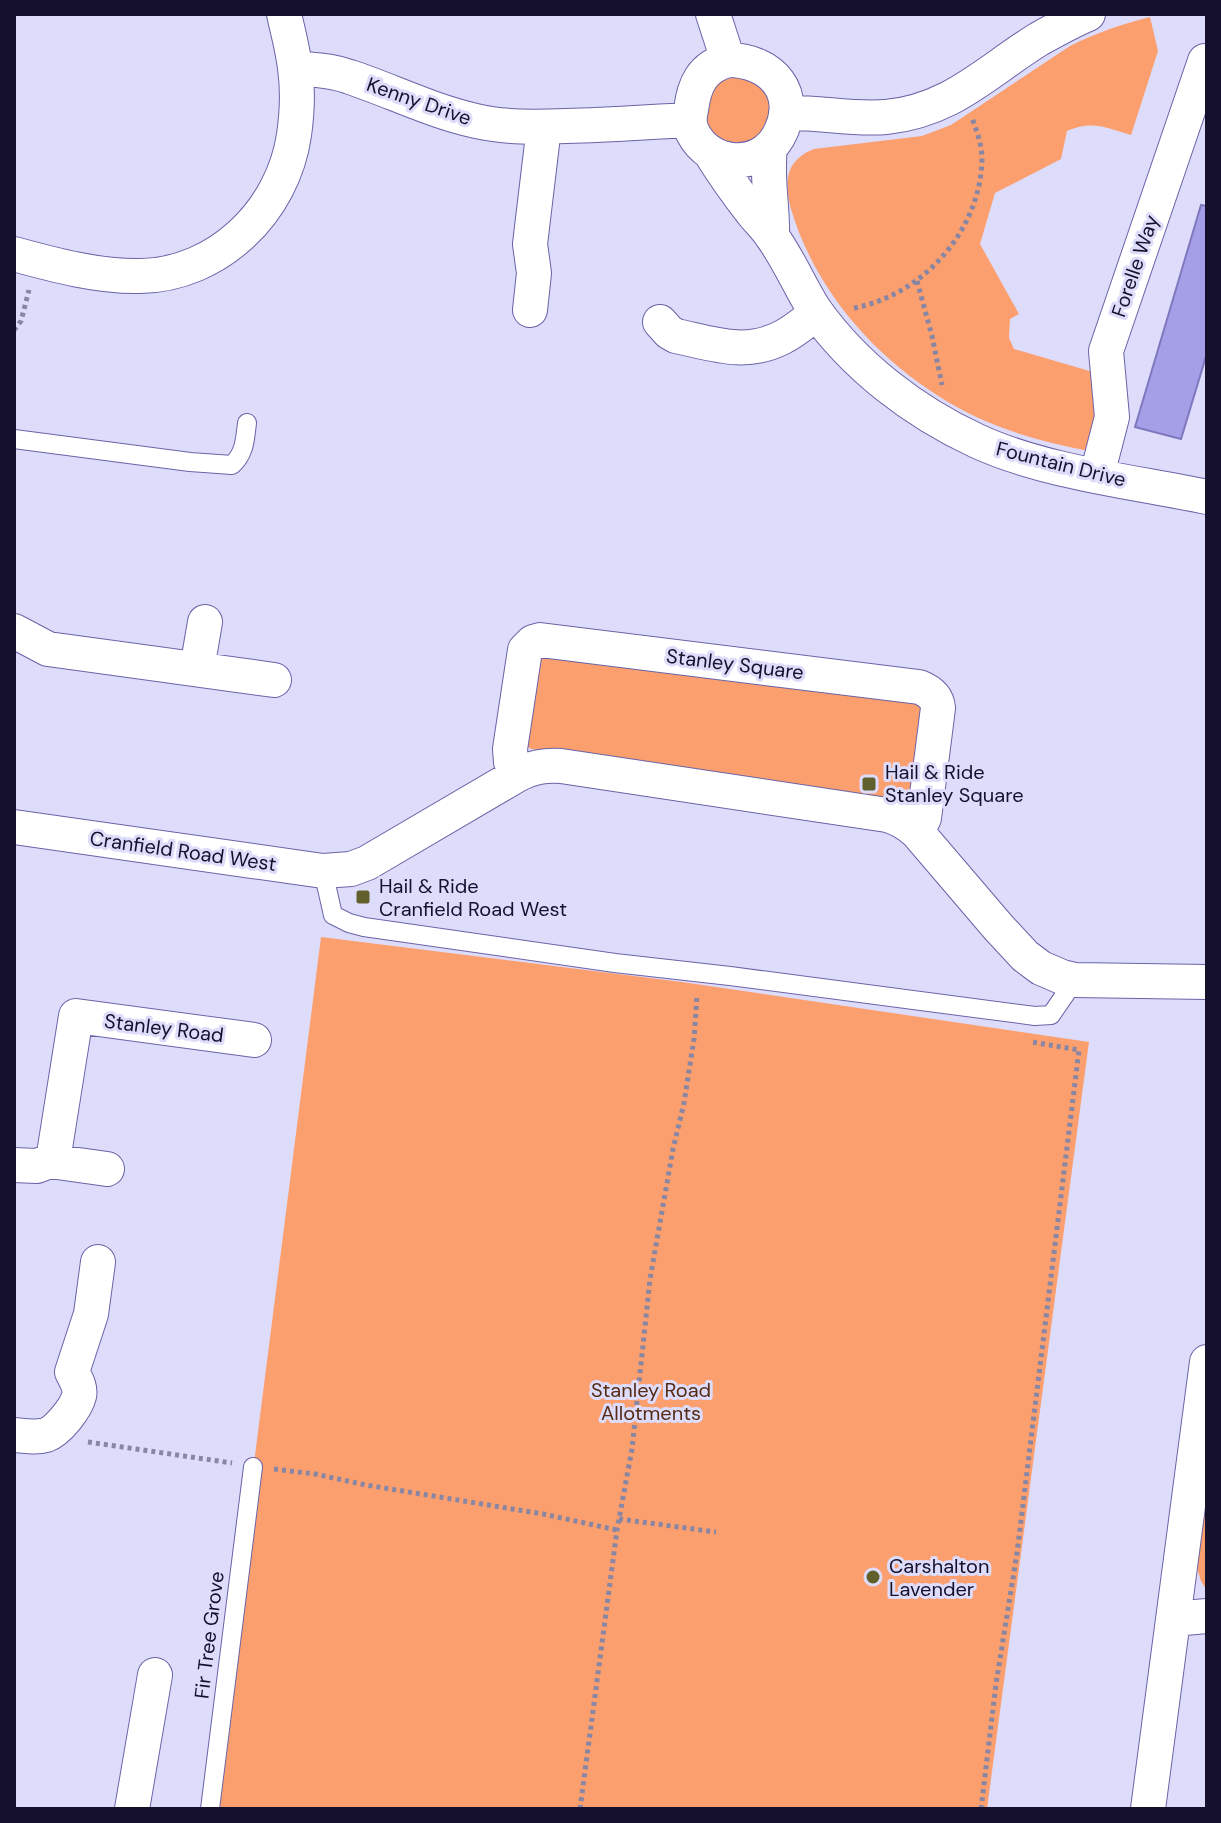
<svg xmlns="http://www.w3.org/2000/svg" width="1221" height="1823" font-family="'DM Sans',sans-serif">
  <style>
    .green { fill: #fc9f6e }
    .building { fill: #a59fe8; stroke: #7f78be; stroke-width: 2 }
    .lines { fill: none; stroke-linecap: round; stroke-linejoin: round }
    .lane-casing { stroke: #6b63a7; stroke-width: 20 }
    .street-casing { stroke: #6b63a7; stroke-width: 36 }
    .path { stroke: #8886a3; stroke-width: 5; stroke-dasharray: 4 4; stroke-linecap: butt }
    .lane { stroke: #fff; stroke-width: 18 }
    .street { stroke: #fff; stroke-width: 34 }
    .poi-dot { fill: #61602d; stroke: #dddcfb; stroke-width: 3 }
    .labels { text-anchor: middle; stroke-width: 6; stroke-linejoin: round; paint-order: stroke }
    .street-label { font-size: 20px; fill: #15112c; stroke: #dddcfb }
    .poi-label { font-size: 20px; fill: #15112c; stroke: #dddcfb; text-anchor: start }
    .park-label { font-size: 20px; fill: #552b14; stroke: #dddcfb }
  </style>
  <rect width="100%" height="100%" fill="#dddcfb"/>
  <path class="green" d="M 1150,17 L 1158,51 L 1131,135 C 1106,128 1093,120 1067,131 L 1061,159 L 995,193 L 980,244 L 1019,314 L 1010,319 L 1009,338 L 1014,349 L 1093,372 L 1099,401 L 1089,451 C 1036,441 985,426 940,397 C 871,354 814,287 791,209 C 784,183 785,160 814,149 L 922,136 L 951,125 L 1070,46 C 1096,33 1122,24 1150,17 Z
    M 734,77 C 758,79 763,87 772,109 L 761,140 L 725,147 L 709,135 L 703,104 L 719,82 Z
    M 536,655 L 923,702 L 909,803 L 894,803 L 531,749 L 525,745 Z
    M 321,937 L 682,982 L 1089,1042 L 987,1809 L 210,1809 Z
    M 1207,1468 L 1207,1591 L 1201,1581 L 1196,1565 Z"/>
  <path class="building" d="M 1201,205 L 1207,206 L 1207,353 L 1181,439 L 1135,427 Z"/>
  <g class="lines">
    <g class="lane-casing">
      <path id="lane" d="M 14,439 L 190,462 L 232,465 C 245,453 245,439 247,423
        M 323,871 L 333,915 L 349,923 L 364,927 L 615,963 L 730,976 L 1035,1016 L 1051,1015 L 1075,980
        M 210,1809 L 253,1467"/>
    </g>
    <g class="street-casing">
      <path id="street" d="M 713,14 L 728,60
        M 728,60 C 772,60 802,94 778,137 C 759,170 710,167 693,133 C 689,126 689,118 691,110 C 694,85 702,67 728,60 Z
        M 295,68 C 314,70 332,70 350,77 C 392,91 431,111 476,121 C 506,128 537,127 567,126 C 608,125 648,122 689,120
        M 786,113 C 819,112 853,120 886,117 C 951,111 987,71 1039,39 C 1055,30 1071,21 1088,14
        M 770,147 C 766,178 773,206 772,236
        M 710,152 C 723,173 737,193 752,212 C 758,220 766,227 771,235 C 788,258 799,285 814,309 C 854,366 914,412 977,441 C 1044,472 1135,482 1207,497
        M 14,254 C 54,265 99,277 140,276 C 218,275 283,211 294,135 C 297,114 298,89 295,68 C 293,50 288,32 284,14
        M 530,310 L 534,273 L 530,244 L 544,127
        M 660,322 L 669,332 L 676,336 C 714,344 745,356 781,338 C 794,332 806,321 817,313
        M 1097,475 L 1112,417 L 1106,351 L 1205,61
        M 14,631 L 48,649 L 274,680
        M 197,669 L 205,622
        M 517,775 L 511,762 L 510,749 L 525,650 L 533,642 L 540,640 L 919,687 C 929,691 937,696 938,708 L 924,818 L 917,832
        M 14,827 L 323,871 L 351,869 L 367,863 L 517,775 C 533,767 544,765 561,766 L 887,815 C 899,818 907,823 917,832 L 999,928 L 1025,956 L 1041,968 L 1062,977 L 1075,980 L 1207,982
        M 50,1161 L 54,1154 L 76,1016 L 254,1040
        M 14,1165 L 37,1166 L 50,1161 L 107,1169
        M 14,1435 C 24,1436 36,1438 46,1435 C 58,1431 76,1408 79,1396 C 81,1387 76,1380 72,1372 L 91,1314 L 98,1262
        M 1173,1619 L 1207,1616
        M 132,1809 L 155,1675
        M 1148,1809 L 1207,1362"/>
    </g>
    <path class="path" d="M 917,281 L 932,336 L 942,385
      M 854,308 C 923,295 980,231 982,160 C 982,145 977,132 972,118
      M 14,330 L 21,321 L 29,290
      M 88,1442 L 232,1463
      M 274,1469 L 315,1474 L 366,1485 L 543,1514 L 617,1530
      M 619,1519 L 716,1532
      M 580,1809 L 617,1530 L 632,1449 L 650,1279 L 673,1149 L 684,1103 L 694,1039 L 697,995
      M 981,1809 L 996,1684 L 1017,1553 L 1079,1050 L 1032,1042"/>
    <use href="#lane" class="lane"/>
    <use href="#street" class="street"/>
  </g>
  <g class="poi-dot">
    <rect x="861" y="776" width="16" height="16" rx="4"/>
    <rect x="355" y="889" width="16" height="16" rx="4"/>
    <circle cx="873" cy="1577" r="8"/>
  </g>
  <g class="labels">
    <g class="street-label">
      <text transform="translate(419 101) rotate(19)" y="7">Kenny Drive</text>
      <text transform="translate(1135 266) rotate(-71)" y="7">Forelle Way</text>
      <text transform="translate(1061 464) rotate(14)" y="7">Fountain Drive</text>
      <text transform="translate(735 664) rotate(7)" y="7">Stanley Square</text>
      <text transform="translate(183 851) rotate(8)" y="7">Cranfield Road West</text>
      <text transform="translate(164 1028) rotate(7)" y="7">Stanley Road</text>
      <text transform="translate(209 1635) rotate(-83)" y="7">Fir Tree Grove</text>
    </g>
    <g class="poi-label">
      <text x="885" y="779">Hail &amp; Ride<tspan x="885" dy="23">Stanley Square</tspan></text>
      <text x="379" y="893">Hail &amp; Ride<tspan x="379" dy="23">Cranfield Road West</tspan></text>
      <text x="889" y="1573">Carshalton<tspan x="889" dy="23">Lavender</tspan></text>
    </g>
    <g class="park-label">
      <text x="651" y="1397">Stanley Road<tspan x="651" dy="23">Allotments</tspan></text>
    </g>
  </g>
  <rect width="1221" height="1823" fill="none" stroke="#15112c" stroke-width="32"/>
</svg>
